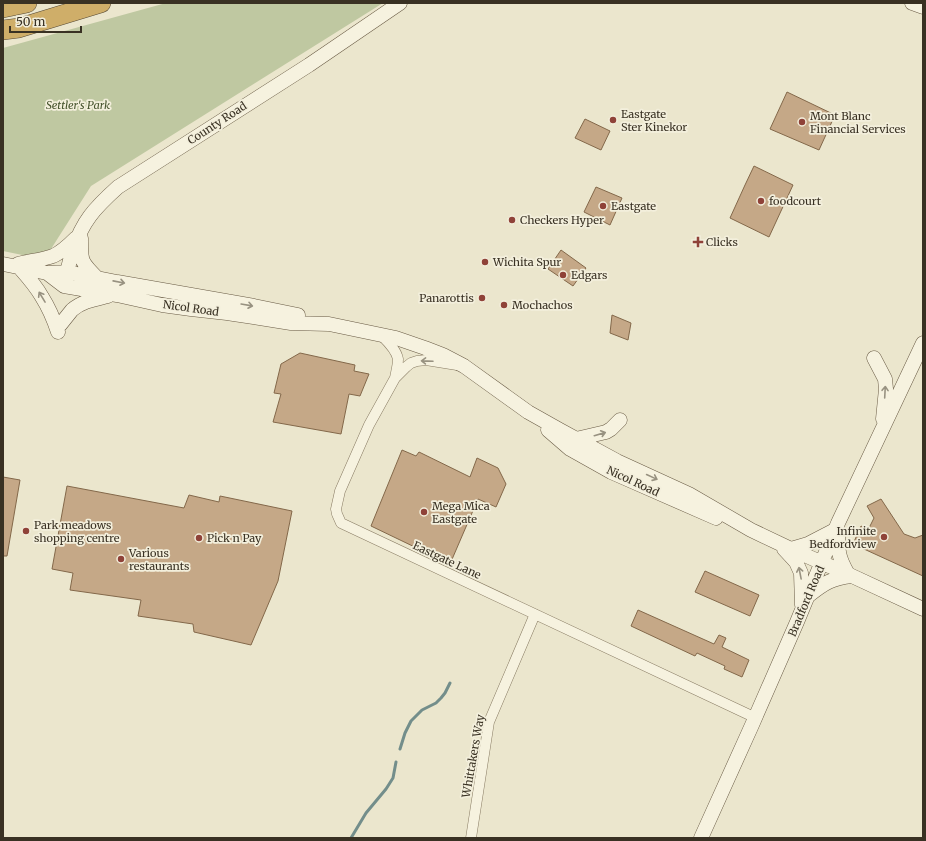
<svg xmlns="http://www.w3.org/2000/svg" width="926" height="841" font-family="Merriweather,serif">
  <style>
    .green { fill: #bfc8a1 }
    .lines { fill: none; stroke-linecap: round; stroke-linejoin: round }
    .stream { stroke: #738e8b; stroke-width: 3 }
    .building { fill: #c5a887; stroke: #83684a }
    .street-casing { stroke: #877a62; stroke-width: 11 }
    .secondary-casing { stroke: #695b45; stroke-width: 15 }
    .highway-casing { stroke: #554835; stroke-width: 20 }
    .street { stroke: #f6f2df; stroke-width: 10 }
    .secondary { stroke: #f6f2df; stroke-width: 14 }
    .highway { stroke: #cfae69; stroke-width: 19 }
    .oneway { stroke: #989281 }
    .poi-dot { fill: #8f4238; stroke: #f3efdc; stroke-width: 1.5 }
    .labels { text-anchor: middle; stroke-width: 3.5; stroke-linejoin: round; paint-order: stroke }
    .park-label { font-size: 11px; font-style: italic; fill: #45532c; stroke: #f3efdc }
    .poi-label { font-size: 11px; fill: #393123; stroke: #f3efdc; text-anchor: start }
    .street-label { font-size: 11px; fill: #393123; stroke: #f3efdc }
  </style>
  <rect width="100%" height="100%" fill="#ebe6cd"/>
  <path class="green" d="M 166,3 L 383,3 L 91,186 L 51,249 L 32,257 L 3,251 L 3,48 Z"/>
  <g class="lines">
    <path class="stream" d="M 400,749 L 405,733 L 411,721 L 422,710 L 436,703 L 441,698 L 445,693 L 450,683
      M 351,838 L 366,813 L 386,789 L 393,778 L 396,762"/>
  </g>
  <path class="building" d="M 787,92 L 835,115 L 819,150 L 770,129 Z
    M 585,119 L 610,131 L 601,150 L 575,138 Z
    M 754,166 L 793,185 L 769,237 L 730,218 L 745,185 Z
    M 596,187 L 622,198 L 610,225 L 584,212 Z
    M 561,250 L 586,268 L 573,286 L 548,269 Z
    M 612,315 L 631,323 L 628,340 L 610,333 Z
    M 300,353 L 355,365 L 354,371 L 369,374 L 360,396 L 349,394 L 341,434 L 273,422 L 281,394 L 274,393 L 281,364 Z
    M 402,450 L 416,456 L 419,452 L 470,477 L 477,458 L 498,468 L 506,484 L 496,507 L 478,499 L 450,564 L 371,526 Z
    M 3,477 L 20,480 L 7,556 L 3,556 Z
    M 67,486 L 184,508 L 189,495 L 219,502 L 220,496 L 292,511 L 278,581 L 251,645 L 194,632 L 193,624 L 138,616 L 141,600 L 70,590 L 73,573 L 52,569 Z
    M 881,499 L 904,534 L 915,538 L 923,535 L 923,576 L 853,544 L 861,526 L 868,530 L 874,518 L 867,506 Z
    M 705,571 L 759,595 L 750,616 L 695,592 Z
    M 638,610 L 714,644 L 719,635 L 726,638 L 722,647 L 749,660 L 742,677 L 724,669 L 725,666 L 697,653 L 695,656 L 631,626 Z"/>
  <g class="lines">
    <g class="street-casing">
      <path id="street" d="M 381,335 C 387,341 396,349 398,359 C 398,365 396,372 395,378
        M 457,365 L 426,360 L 417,361 L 411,363 L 406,367 L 395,378 L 369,425 L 340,491 L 336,509 L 337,514 L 341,523 L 756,718
        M 471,838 L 489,722 L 535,614"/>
    </g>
    <g class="secondary-casing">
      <path id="secondary" d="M 912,3 L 923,7
        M 81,238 C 81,261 80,261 97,278
        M 3,264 L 47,273 L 67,272 L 117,282 L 254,306 L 298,315
        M 18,264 C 29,261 42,260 53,256 C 62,252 69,245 76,238
        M 19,267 C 27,276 36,286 42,297 C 49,308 54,320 58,332
        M 47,273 L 64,286 L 117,295 L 162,305 L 191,309 L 227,313 L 291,323 L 329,324 L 396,338 L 425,348 L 443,355 L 464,366 L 528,412 L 560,430 L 617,461 L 689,494 L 751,530 L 791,549 L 852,576 L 923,609
        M 64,286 C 69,262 75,236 90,216 C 98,205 108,196 118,187 L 309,65 L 400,3
        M 60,325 C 64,320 68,315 72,310 C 82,301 96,299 108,296
        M 874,358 L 885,379 L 886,389 L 883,419
        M 548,430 L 570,449 L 611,472 L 716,518
        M 576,439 L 606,432 L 611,429 L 620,420
        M 838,531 C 838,551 838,557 848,574
        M 784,549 L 796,562 L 801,573 L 802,605
        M 791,549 L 808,544 L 835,530
        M 808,596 C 824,583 832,578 852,576
        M 701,838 L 752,725 L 797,622 L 838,523 L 923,343"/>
    </g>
    <g class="highway-casing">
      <path id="highway" d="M 3,8 L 27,3
        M 3,30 L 19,28 L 101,3"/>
    </g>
    <use href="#street" class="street"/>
    <use href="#secondary" class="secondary"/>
    <use href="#highway" class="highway"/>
  </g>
  <defs><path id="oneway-shaft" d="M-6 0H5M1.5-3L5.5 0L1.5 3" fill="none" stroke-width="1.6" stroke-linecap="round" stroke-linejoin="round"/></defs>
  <g class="oneway">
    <use href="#oneway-shaft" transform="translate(119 282) rotate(11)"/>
    <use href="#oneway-shaft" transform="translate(42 297) rotate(-121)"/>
    <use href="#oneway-shaft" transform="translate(247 305) rotate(10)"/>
    <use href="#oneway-shaft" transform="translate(427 361) rotate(-178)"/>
    <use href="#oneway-shaft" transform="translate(885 392) rotate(-87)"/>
    <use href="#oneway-shaft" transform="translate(600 434) rotate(-16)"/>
    <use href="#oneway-shaft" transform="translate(652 477) rotate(25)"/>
    <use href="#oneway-shaft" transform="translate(800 573) rotate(-101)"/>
  </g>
  <g class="poi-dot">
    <circle cx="613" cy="120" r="4"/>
    <circle cx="802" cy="122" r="4"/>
    <circle cx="761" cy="201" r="4"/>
    <circle cx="603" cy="206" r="4"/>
    <circle cx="512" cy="220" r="4"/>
    <path d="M696 236h4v4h4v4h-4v4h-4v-4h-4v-4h4z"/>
    <circle cx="485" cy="262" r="4"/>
    <circle cx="563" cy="275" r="4"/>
    <circle cx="482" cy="298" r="4"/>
    <circle cx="504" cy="305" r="4"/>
    <circle cx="424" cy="512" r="4"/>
    <circle cx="26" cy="531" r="4"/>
    <circle cx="884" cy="537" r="4"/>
    <circle cx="199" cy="538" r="4"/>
    <circle cx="121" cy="559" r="4"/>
  </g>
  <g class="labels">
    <g class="park-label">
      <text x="78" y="109">Settler's Park</text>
    </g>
    <g class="poi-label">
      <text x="621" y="118">Eastgate<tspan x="621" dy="13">Ster Kinekor</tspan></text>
      <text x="810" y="120">Mont Blanc<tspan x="810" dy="13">Financial Services</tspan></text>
      <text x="769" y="205">foodcourt</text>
      <text x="611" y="210">Eastgate</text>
      <text x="520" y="224">Checkers Hyper</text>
      <text x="706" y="246">Clicks</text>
      <text x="493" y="266">Wichita Spur</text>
      <text x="571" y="279">Edgars</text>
      <text x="474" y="302" text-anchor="end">Panarottis</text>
      <text x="512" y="309">Mochachos</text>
      <text x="432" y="510">Mega Mica<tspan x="432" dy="13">Eastgate</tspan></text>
      <text x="34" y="529">Park meadows<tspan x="34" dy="13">shopping centre</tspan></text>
      <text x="876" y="535" text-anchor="end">Infinite<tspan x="876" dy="13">Bedfordview</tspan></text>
      <text x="207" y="542">Pick n Pay</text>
      <text x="129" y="557">Various<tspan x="129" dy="13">restaurants</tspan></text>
    </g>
    <g class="street-label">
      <text transform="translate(217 123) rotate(-33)" y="4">County Road</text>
      <text transform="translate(191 308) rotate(8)" y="4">Nicol Road</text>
      <text transform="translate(633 481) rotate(25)" y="4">Nicol Road</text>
      <text transform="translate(447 560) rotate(25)" y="4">Eastgate Lane</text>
      <text transform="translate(806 601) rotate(-67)" y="4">Bradford Road</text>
      <text transform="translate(473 756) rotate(-80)" y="4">Whittakers Way</text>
    </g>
  </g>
  <rect width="926" height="841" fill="none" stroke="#393123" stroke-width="8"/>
  <path d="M10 26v6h71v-6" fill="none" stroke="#393123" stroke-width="2"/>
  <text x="16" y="26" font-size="12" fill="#393123" stroke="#f3efdc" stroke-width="3" paint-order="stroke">50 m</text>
</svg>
